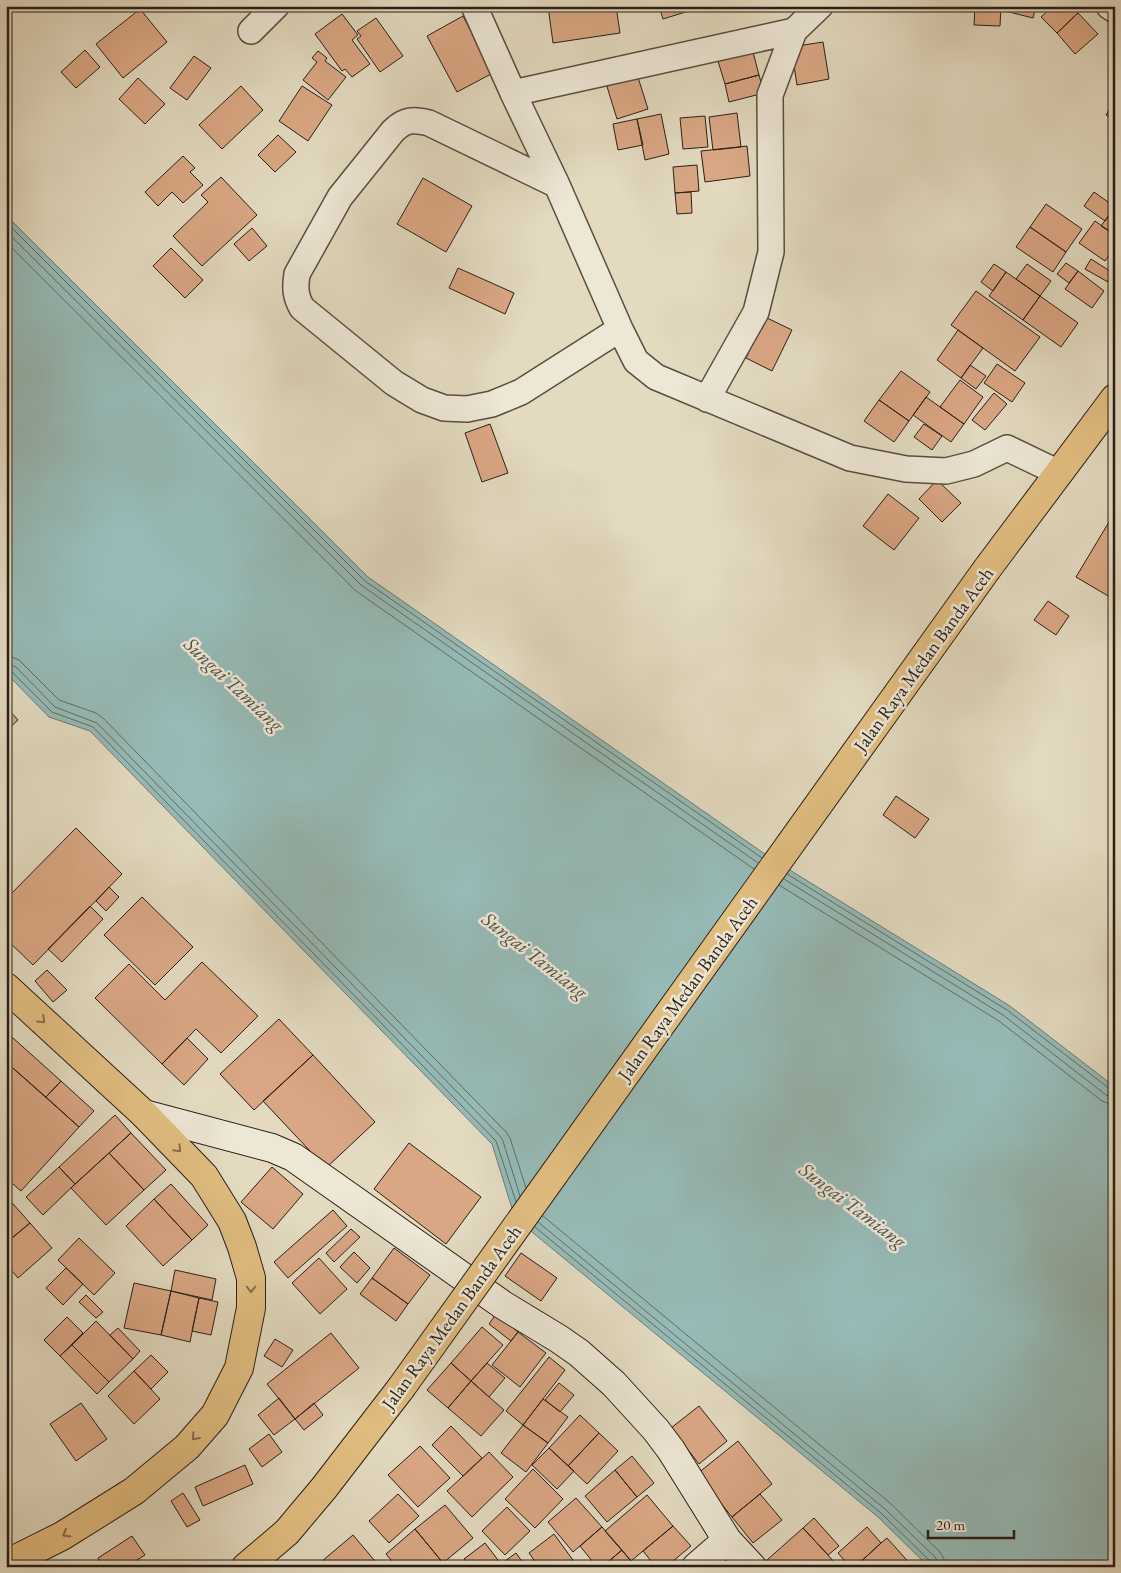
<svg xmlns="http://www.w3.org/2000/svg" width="1121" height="1573" font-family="'EB Garamond',serif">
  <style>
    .water { fill: #96bab6; stroke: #6a7c76 }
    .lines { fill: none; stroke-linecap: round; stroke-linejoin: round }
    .shore { stroke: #606c66; stroke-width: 1 }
    .building { fill: #daa784; stroke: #291f16 }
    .street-casing { stroke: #584e40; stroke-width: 28 }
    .secondary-casing { stroke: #291f16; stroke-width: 30 }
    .highway-casing { stroke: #291f16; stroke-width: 30 }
    .street { stroke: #ede7d6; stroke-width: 25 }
    .secondary { stroke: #ede7d6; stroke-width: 28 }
    .highway { stroke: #e2bd80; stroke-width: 28 }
    .highway-bridge-casing { stroke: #291f16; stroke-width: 30; stroke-linecap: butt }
    .highway-bridge { stroke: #e2bd80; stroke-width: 28 }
    .oneway { stroke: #866e4b }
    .labels { text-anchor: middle; stroke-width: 5; stroke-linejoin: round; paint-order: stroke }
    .street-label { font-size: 19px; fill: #291f16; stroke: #ede7d6 }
    .water-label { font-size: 20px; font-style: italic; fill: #4a4e46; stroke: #ede7d6 }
  </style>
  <rect width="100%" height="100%" fill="#e3dac0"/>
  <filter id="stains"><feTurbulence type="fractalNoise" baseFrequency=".004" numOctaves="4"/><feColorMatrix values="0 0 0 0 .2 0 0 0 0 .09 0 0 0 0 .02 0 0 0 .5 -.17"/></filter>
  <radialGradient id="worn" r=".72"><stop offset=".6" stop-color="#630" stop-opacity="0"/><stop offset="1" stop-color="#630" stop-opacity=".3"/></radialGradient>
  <path class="water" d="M 6,215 L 368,577 L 772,859 L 1010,1006 L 1115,1087 L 1115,1567 L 929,1567 L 878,1517 L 515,1218 L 492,1144 L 90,731 L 49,717 L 6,673 Z"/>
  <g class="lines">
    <path class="shore" d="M 6,222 L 365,581 L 762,858
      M 6,231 L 361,585 L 758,863
      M 6,242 L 356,591 L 754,869
      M 6,656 L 12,657 L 19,660 L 59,700 L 96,713 L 103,718 L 506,1132 L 510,1138 L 526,1188
      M 6,664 L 16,667 L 55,707 L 97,723 L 500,1136 L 503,1141 L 520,1196
      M 6,670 L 12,672 L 52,712 L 93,727 L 496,1141 L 516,1202
      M 787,874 L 1007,1010 L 1110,1089 L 1115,1090
      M 784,879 L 1003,1015 L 1106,1095 L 1115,1097
      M 779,885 L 999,1021 L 1102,1101 L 1107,1103 L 1115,1104
      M 543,1216 L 890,1503 L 940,1552 L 944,1559 L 945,1567
      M 538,1222 L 885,1509 L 935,1557 L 937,1561 L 938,1567
      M 535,1227 L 881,1513 L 930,1561 L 932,1567"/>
  </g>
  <path class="building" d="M 548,6 L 616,6 L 620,33 L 553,43 Z
    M 659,6 L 691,6 L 692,10 L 663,19 Z
    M 867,6 L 886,6 L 868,11 Z
    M 923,6 L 946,6 L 925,12 Z
    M 975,6 L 1001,6 L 1000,26 L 974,25 Z
    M 1006,6 L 1036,6 L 1033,18 L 1005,11 Z
    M 1053,6 L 1072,6 L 1078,13 L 1057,33 L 1041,17 Z
    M 140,9 L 167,42 L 123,78 L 96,44 Z
    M 1078,13 L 1098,34 L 1075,54 L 1057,33 Z
    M 342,14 L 358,35 L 352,40 L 370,64 L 352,77 L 345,69 L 342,71 L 315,34 Z
    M 463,16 L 493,73 L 457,92 L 427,36 Z
    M 376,18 L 403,56 L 380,72 L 357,39 L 361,36 L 357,31 Z
    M 823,42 L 829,79 L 797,85 L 791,47 Z
    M 85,50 L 100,67 L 76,88 L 61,72 Z
    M 318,51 L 327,58 L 325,61 L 346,77 L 328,100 L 303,80 L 317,62 L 312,58 Z
    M 753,52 L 759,75 L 725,84 L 718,61 Z
    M 1115,53 L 1115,65 L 1110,62 Z
    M 194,56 L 211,68 L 187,100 L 170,88 Z
    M 636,71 L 648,109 L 617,119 L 605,80 Z
    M 759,75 L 764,93 L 729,102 L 725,84 Z
    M 138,78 L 165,104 L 145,124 L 119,99 Z
    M 241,86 L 263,110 L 222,149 L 199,125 Z
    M 302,86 L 332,105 L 308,141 L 279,121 Z
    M 1115,100 L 1115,120 L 1106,115 Z
    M 737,113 L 741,147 L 713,150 L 709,117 Z
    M 661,114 L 669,154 L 645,160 L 637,119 Z
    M 705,116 L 708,147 L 683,149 L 680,118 Z
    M 637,119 L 643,145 L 618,150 L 613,124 Z
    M 278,135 L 296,152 L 275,172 L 258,155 Z
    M 747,146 L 750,176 L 705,182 L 701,151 Z
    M 183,156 L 195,168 L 190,172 L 203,185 L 183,203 L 172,192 L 158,206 L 145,192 Z
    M 697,165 L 699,191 L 675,193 L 673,167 Z
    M 221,177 L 257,215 L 202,266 L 173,236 L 208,202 L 201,195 Z
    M 423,178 L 472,206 L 446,252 L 397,224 Z
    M 691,192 L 692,213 L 677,214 L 675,193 Z
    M 1094,192 L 1115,207 L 1105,221 L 1084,206 Z
    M 1046,204 L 1082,229 L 1066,252 L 1030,227 Z
    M 1115,207 L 1115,235 L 1101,226 Z
    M 1095,221 L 1115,235 L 1115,247 L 1105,261 L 1079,243 Z
    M 1030,227 L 1066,252 L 1053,272 L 1016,247 Z
    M 252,228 L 267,246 L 249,261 L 234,244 Z
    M 171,248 L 203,280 L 185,298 L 153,266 Z
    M 1091,259 L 1113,273 L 1108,282 L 1085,269 Z
    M 1066,263 L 1078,271 L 1069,283 L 1057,274 Z
    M 994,264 L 1006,272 L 993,291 L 981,282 Z
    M 1027,264 L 1051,281 L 1040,296 L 1016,279 Z
    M 458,268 L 514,293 L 505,314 L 449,288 Z
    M 1078,271 L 1104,291 L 1092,308 L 1065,289 Z
    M 1006,272 L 1040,296 L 1023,320 L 989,296 Z
    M 976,291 L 1040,337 L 1015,371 L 951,325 Z
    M 1040,296 L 1078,323 L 1061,347 L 1023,320 Z
    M 765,317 L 792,330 L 772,371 L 746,358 Z
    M 958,330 L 983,348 L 961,378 L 937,360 Z
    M 997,364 L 1025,383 L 1012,402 L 984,383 Z
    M 970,365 L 986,376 L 976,389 L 961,378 Z
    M 901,371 L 930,392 L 909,421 L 879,400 Z
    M 960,380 L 983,397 L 964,424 L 940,407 Z
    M 994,393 L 1007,404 L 985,430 L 972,420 Z
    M 926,397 L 964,424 L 951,442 L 913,415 Z
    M 879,400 L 909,421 L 894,442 L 864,421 Z
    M 490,424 L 508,473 L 482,482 L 465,433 Z
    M 924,424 L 942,436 L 932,450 L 914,437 Z
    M 937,480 L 961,503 L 942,522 L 919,499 Z
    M 888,494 L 919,518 L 894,550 L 863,526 Z
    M 1115,512 L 1115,600 L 1076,577 Z
    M 1048,601 L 1069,616 L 1056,635 L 1034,620 Z
    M 6,707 L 18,720 L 6,731 Z
    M 896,796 L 929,819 L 915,838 L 883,815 Z
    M 76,828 L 122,874 L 33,965 L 6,939 L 6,899 Z
    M 109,887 L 119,897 L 106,911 L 96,901 Z
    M 142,897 L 193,947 L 155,985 L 104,935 Z
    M 90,906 L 103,919 L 62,962 L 48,949 Z
    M 202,962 L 258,1016 L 221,1053 L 196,1029 L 162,1064 L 95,998 L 129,964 L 165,1000 Z
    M 47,970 L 67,990 L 53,1002 L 35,981 Z
    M 279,1019 L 313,1055 L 254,1110 L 220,1074 Z
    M 6,1032 L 13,1038 L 6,1046 Z
    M 13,1038 L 61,1081 L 46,1097 L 6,1062 L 6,1046 Z
    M 187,1038 L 208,1059 L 184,1085 L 162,1064 Z
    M 313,1055 L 375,1122 L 326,1168 L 263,1101 Z
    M 6,1062 L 79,1127 L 21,1191 L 6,1178 Z
    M 61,1081 L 94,1111 L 79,1127 L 46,1097 Z
    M 115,1115 L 131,1133 L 75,1184 L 59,1167 Z
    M 131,1133 L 166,1170 L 144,1190 L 109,1153 Z
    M 409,1143 L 481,1197 L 446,1244 L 374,1189 Z
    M 109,1153 L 144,1190 L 106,1225 L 71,1188 Z
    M 59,1167 L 75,1184 L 43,1215 L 26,1197 Z
    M 272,1167 L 303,1194 L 273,1229 L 241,1202 Z
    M 171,1184 L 208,1225 L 192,1240 L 154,1199 Z
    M 6,1196 L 30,1223 L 6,1243 Z
    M 154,1199 L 192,1240 L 163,1266 L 126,1226 Z
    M 333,1210 L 347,1226 L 288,1278 L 274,1262 Z
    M 30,1223 L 52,1248 L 18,1278 L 6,1264 L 6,1243 Z
    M 351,1229 L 360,1237 L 334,1262 L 326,1253 Z
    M 79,1238 L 115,1273 L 94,1295 L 58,1260 Z
    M 394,1248 L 430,1275 L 408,1304 L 372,1278 Z
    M 354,1252 L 370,1268 L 357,1283 L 340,1267 Z
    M 521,1253 L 557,1278 L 541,1301 L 505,1276 Z
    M 319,1258 L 347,1289 L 320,1314 L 292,1283 Z
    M 66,1268 L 83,1284 L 63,1305 L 46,1288 Z
    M 175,1270 L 216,1279 L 212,1300 L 171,1291 Z
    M 372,1278 L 408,1304 L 396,1321 L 360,1294 Z
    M 134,1283 L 171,1291 L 161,1335 L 124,1328 Z
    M 171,1291 L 199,1298 L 190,1342 L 161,1335 Z
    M 86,1295 L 103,1312 L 96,1318 L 79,1302 Z
    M 199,1298 L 218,1302 L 211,1335 L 192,1331 Z
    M 496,1314 L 518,1332 L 511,1341 L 489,1324 Z
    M 67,1317 L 83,1333 L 60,1356 L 44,1340 Z
    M 96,1321 L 133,1359 L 109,1382 L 72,1345 Z
    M 482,1327 L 503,1345 L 471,1381 L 451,1363 Z
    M 118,1328 L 140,1351 L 133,1359 L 110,1335 Z
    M 518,1332 L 546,1353 L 520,1387 L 492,1365 Z
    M 331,1333 L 359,1368 L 295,1419 L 267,1384 Z
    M 275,1339 L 293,1350 L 282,1367 L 264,1356 Z
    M 72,1345 L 109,1382 L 97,1394 L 60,1356 Z
    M 151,1355 L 168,1372 L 151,1389 L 134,1371 Z
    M 549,1357 L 565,1370 L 523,1425 L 506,1411 Z
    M 451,1363 L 471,1381 L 448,1408 L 427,1390 Z
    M 487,1363 L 505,1378 L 489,1397 L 471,1381 Z
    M 134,1371 L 160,1399 L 134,1424 L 108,1396 Z
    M 471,1381 L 504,1410 L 481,1436 L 448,1408 Z
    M 559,1383 L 574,1395 L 560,1412 L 545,1400 Z
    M 279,1398 L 295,1419 L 274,1435 L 258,1415 Z
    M 543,1399 L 568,1417 L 548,1443 L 523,1425 Z
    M 81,1403 L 107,1439 L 76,1461 L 50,1424 Z
    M 314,1403 L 323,1415 L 304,1430 L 295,1419 Z
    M 699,1406 L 727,1441 L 699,1464 L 671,1428 Z
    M 580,1415 L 599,1433 L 568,1466 L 549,1448 Z
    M 523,1425 L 548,1443 L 526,1472 L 501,1453 Z
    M 451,1426 L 482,1458 L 463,1476 L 432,1445 Z
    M 599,1433 L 618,1451 L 587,1484 L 568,1466 Z
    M 269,1434 L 282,1452 L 262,1467 L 249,1449 Z
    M 738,1441 L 772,1484 L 732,1517 L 697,1474 Z
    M 420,1446 L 450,1478 L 418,1507 L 388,1475 Z
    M 549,1448 L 574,1471 L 557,1489 L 532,1465 Z
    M 489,1452 L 513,1477 L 472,1517 L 447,1491 Z
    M 632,1456 L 654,1483 L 637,1497 L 615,1470 Z
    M 245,1465 L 253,1484 L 203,1506 L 195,1487 Z
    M 533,1469 L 563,1499 L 535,1528 L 505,1499 Z
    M 615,1470 L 637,1497 L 607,1522 L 585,1496 Z
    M 183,1493 L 200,1520 L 187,1527 L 171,1501 Z
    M 398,1494 L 419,1516 L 389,1543 L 369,1521 Z
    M 760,1494 L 782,1520 L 753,1543 L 732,1517 Z
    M 647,1495 L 673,1526 L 631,1561 L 605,1531 Z
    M 576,1498 L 602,1527 L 573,1552 L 548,1522 Z
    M 445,1505 L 473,1538 L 443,1563 L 415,1529 Z
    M 507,1507 L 530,1531 L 505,1555 L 482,1531 Z
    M 814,1518 L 839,1546 L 828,1555 L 803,1528 Z
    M 673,1526 L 691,1546 L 666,1567 L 656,1567 L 643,1551 Z
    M 602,1527 L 622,1550 L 602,1567 L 597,1567 L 580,1546 Z
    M 867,1527 L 881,1543 L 855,1567 L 850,1567 L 838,1553 Z
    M 803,1528 L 828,1555 L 838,1567 L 773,1567 L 767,1560 Z
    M 415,1529 L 443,1563 L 439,1567 L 397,1567 L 386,1554 Z
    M 554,1534 L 578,1567 L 539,1567 L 529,1553 Z
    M 353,1535 L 380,1567 L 315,1567 Z
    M 132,1536 L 145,1555 L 126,1567 L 104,1567 L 98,1558 Z
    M 887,1538 L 913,1567 L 855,1567 L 881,1543 Z
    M 485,1543 L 501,1564 L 498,1567 L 470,1567 L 464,1559 Z
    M 622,1550 L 636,1567 L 602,1567 Z
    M 516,1553 L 526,1567 L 498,1567 L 501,1564 Z"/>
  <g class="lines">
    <g class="street-casing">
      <path id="street" d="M 474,6 L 513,93 L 557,185 L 620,329 L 636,361 L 656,377 L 850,458 L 906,469 L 946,471 L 974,464 L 1007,448 L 1059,473
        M 1109,6 L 1115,10
        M 251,31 L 276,6
        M 513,93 L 794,31
        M 557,185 L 429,123 C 414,119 405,119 393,131 L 340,197 L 297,274 C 295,287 295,296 302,308 L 394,383 L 422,400 L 444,408 L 467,409 L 492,404 L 521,392 L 620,329
        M 707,399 L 756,312 L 771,252 L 770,95 L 794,31 L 820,6"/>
    </g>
    <g class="secondary-casing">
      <path id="secondary" d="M 144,1114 L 272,1148 L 293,1157 L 503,1305 L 559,1339 L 579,1353 L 614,1384 L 656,1430 L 671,1450 L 727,1540 L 752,1567
        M 696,1567 L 727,1540"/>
    </g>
    <g class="highway-casing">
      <path id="highway" d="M 987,569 L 1115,398
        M 6,987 L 144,1114 L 204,1176 L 232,1221 L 242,1247 L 251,1278 L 251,1308 L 239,1368 L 215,1415 L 187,1447 L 134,1491 L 62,1536 L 6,1564
        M 246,1567 L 287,1532 L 324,1488 L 401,1388"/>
    </g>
    <use href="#street" class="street"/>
    <use href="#secondary" class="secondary"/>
    <use href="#highway" class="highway"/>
    <g class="highway-bridge-casing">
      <path id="highway-bridge" d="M 401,1388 L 987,569"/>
    </g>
    <use href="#highway-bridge" class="highway-bridge"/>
  </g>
  <defs><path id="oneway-chevron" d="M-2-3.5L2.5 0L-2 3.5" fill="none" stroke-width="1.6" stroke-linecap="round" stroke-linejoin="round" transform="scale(1.25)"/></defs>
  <g class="oneway">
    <use href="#oneway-chevron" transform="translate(42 1020) rotate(43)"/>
    <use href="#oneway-chevron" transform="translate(178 1149) rotate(46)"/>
    <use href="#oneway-chevron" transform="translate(251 1289) rotate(90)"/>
    <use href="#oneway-chevron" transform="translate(195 1437) rotate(131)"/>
    <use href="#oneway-chevron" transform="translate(66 1534) rotate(149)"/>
  </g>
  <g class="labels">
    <g class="street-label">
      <text transform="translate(923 659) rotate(-54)" y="7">Jalan Raya Medan Banda Aceh</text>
      <text transform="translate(687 988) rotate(-54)" y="7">Jalan Raya Medan Banda Aceh</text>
      <text transform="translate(451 1317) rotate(-54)" y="7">Jalan Raya Medan Banda Aceh</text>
    </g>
    <g class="water-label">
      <text transform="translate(234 684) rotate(43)" y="7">Sungai Tamiang</text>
      <text transform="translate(535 955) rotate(38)" y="7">Sungai Tamiang</text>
      <text transform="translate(853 1205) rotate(37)" y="7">Sungai Tamiang</text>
    </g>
  </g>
  <rect width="1121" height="1573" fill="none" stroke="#e3dac0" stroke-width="25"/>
  <rect x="8" y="8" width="1106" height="1558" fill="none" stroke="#291f16" stroke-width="2.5"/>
  <rect x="12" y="12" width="1096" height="1548" fill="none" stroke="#291f16"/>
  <path d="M928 1530v8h86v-8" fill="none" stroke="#291f16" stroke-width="2.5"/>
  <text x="936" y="1530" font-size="15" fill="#291f16" stroke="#ede7d6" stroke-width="4" paint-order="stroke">20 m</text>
  <rect width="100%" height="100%" filter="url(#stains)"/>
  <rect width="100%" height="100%" fill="url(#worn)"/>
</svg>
